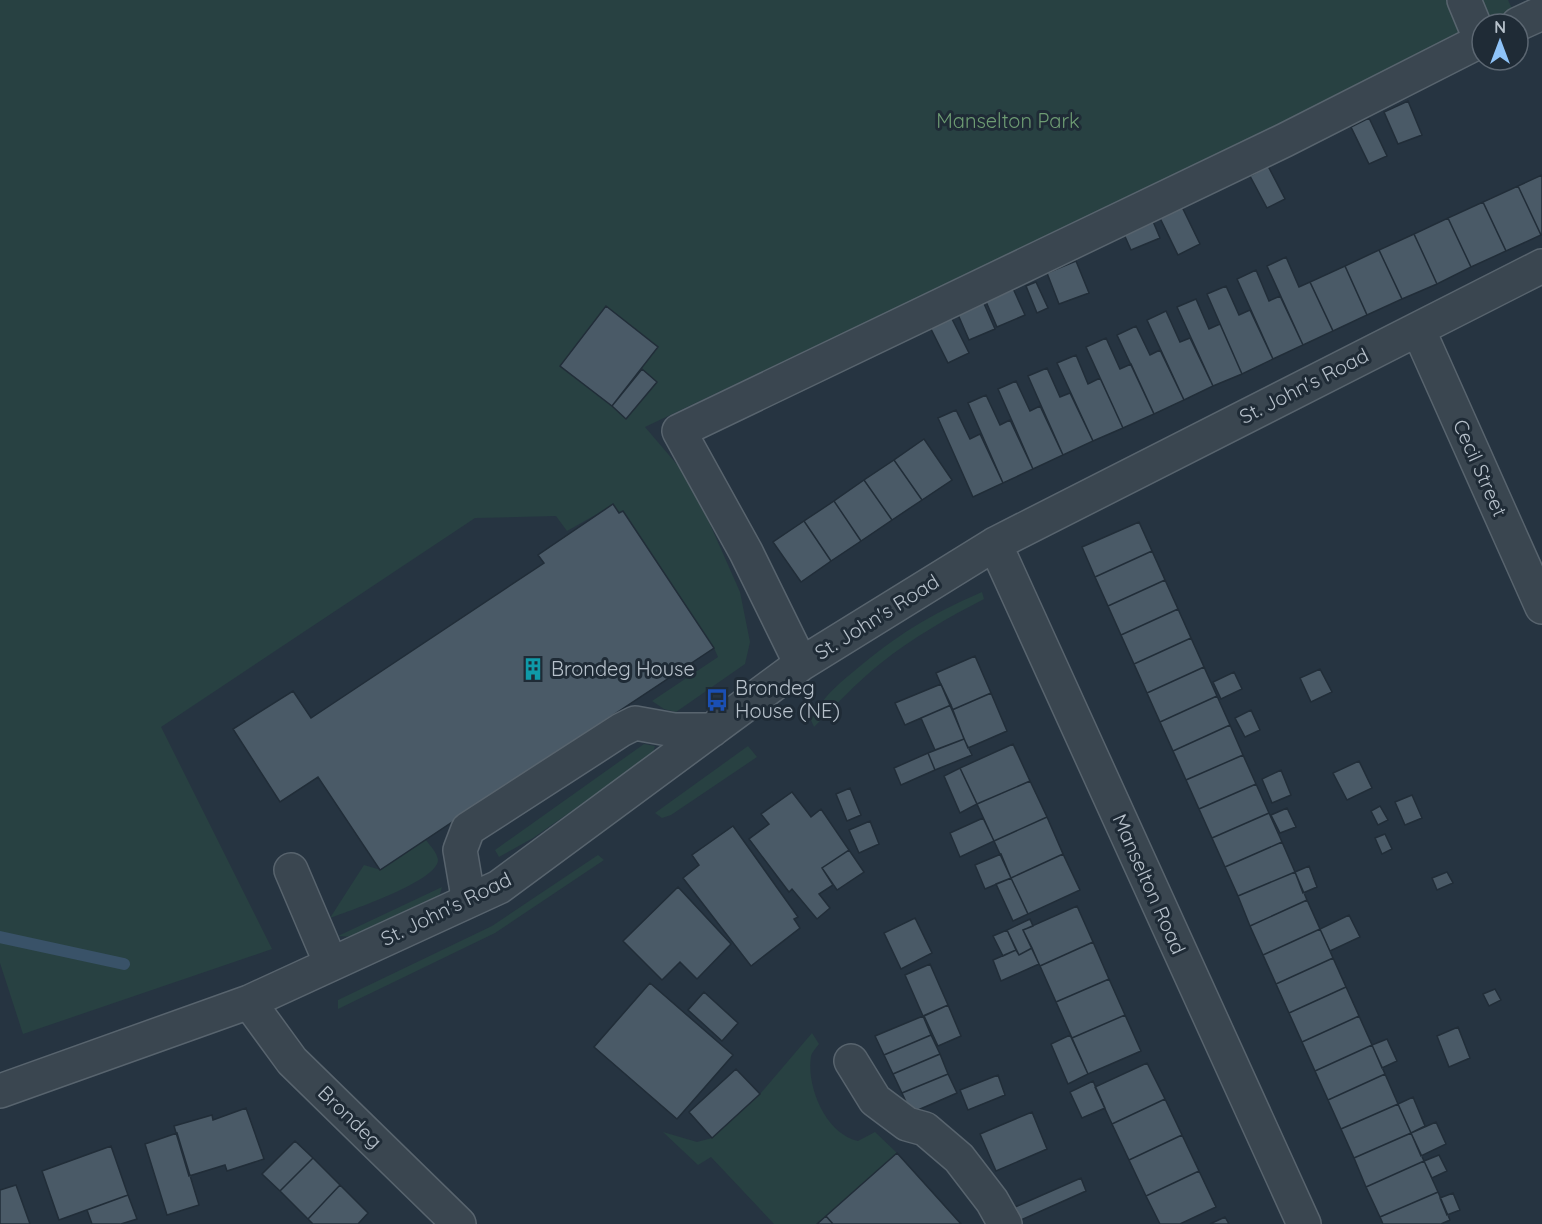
<svg xmlns="http://www.w3.org/2000/svg" width="1542" height="1224" font-family="Quicksand,sans-serif">
  <style>
    .green { fill: #284142 }
    .lines { fill: none; stroke-linecap: round; stroke-linejoin: round }
    .stream { stroke: #395268; stroke-width: 12 }
    .building { fill: #4a5a67; stroke: #212d38; stroke-width: 1.5 }
    .minor-casing { stroke: #58646e; stroke-width: 36 }
    .minor { stroke: #3a4650; stroke-width: 33 }
    .labels { text-anchor: middle; stroke-width: 6; stroke-linejoin: round; paint-order: stroke }
    .park-label { font-size: 20px; fill: #6e9c73; stroke: #1f2b36 }
    .street-label { font-size: 20px; fill: #b7c1cb; stroke: #1f2b36 }
    .poi-label { font-size: 20px; fill: #b7c1cb; stroke: #1f2b36; text-anchor: start }
  </style>
  <rect width="100%" height="100%" fill="#263441"/>
  <path class="green" d="M 0,0 L 1508,0 L 1515,15 L 1495,24 L 1482,24 L 1482,30 L 645,427 L 686,475 L 705,513 L 740,592 L 750,642 L 745,664 L 676,712 L 664,709 L 652,701 L 718,657 L 714,648 L 623,511 L 619,513 L 613,505 L 567,531 L 556,516 L 475,518 L 161,727 L 272,949 L 23,1034 L 0,963 Z
    M 982,592 L 984,599 C 949,617 912,638 881,663 C 857,682 836,705 814,727 L 811,720 C 819,701 837,685 853,672 C 895,636 931,614 982,592 Z
    M 644,744 L 655,746 L 652,755 L 533,838 L 499,857 L 495,850 Z
    M 748,746 L 757,757 L 671,815 L 662,818 L 655,813 Z
    M 426,840 C 430,846 437,852 438,860 C 438,881 349,911 330,918 L 364,865 L 381,870 Z
    M 598,855 L 604,860 L 495,933 L 338,1009 L 338,1000 L 492,926 Z
    M 442,887 L 440,894 L 427,904 L 354,937 L 338,936 Z
    M 812,1033 L 819,1044 C 816,1048 812,1052 811,1056 C 806,1087 826,1134 858,1141 L 875,1132 L 897,1153 L 817,1224 L 774,1224 L 711,1157 L 698,1165 L 663,1132 L 697,1142 L 712,1138 L 760,1094 Z"/>
  <g class="lines">
    <path class="stream" d="M 0,937 L 124,964"/>
  </g>
  <path class="building" d="M 1408,101 L 1422,135 L 1398,144 L 1384,112 Z
    M 1369,118 L 1387,156 L 1369,164 L 1351,127 Z
    M 1268,166 L 1285,199 L 1267,208 L 1250,176 Z
    M 1542,175 L 1542,234 L 1541,235 L 1518,186 Z
    M 1518,186 L 1541,235 L 1506,251 L 1483,202 Z
    M 1483,202 L 1506,251 L 1471,267 L 1448,218 Z
    M 1182,207 L 1200,244 L 1178,255 L 1160,218 Z
    M 1448,218 L 1471,267 L 1437,284 L 1414,234 Z
    M 1152,219 L 1160,238 L 1131,250 L 1123,232 Z
    M 1414,234 L 1437,284 L 1402,299 L 1379,250 Z
    M 1379,250 L 1402,299 L 1367,315 L 1345,266 Z
    M 1286,257 L 1299,287 L 1310,282 L 1333,331 L 1303,345 L 1267,266 Z
    M 1076,261 L 1089,293 L 1059,304 L 1047,273 Z
    M 1345,266 L 1367,315 L 1333,331 L 1310,282 Z
    M 1256,270 L 1269,301 L 1280,296 L 1303,345 L 1273,359 L 1237,279 Z
    M 1036,282 L 1048,308 L 1037,313 L 1026,286 Z
    M 1011,284 L 1025,315 L 997,327 L 984,297 Z
    M 1226,286 L 1239,315 L 1250,310 L 1273,359 L 1242,374 L 1207,294 Z
    M 982,299 L 995,329 L 969,340 L 956,310 Z
    M 1196,299 L 1209,329 L 1220,324 L 1242,374 L 1213,386 L 1177,307 Z
    M 606,306 L 658,347 L 612,406 L 560,366 Z
    M 1166,311 L 1180,342 L 1190,338 L 1213,386 L 1184,400 L 1147,320 Z
    M 951,317 L 969,353 L 948,363 L 930,327 Z
    M 1136,326 L 1150,355 L 1160,350 L 1184,400 L 1154,414 L 1117,335 Z
    M 1106,338 L 1120,369 L 1131,364 L 1154,414 L 1123,428 L 1086,347 Z
    M 1076,355 L 1088,384 L 1100,378 L 1123,428 L 1093,441 L 1057,363 Z
    M 1047,368 L 1060,397 L 1070,393 L 1093,441 L 1063,455 L 1028,376 Z
    M 642,369 L 657,382 L 626,419 L 612,406 Z
    M 1016,381 L 1030,411 L 1040,406 L 1063,455 L 1033,469 L 998,389 Z
    M 986,395 L 1000,425 L 1010,420 L 1033,469 L 1003,483 L 968,403 Z
    M 956,410 L 970,439 L 980,434 L 1003,483 L 973,497 L 938,418 Z
    M 924,439 L 952,480 L 922,500 L 894,460 Z
    M 894,460 L 922,500 L 892,520 L 864,480 Z
    M 864,480 L 892,520 L 861,541 L 834,501 Z
    M 834,501 L 861,541 L 831,561 L 804,521 Z
    M 613,504 L 619,513 L 623,511 L 714,648 L 380,870 L 318,777 L 280,802 L 233,729 L 293,691 L 311,718 L 544,563 L 538,555 Z
    M 804,521 L 831,561 L 801,582 L 773,542 Z
    M 1139,522 L 1152,551 L 1095,577 L 1082,547 Z
    M 1152,551 L 1165,580 L 1108,606 L 1095,577 Z
    M 1165,580 L 1178,609 L 1121,635 L 1108,606 Z
    M 1178,609 L 1191,638 L 1134,664 L 1121,635 Z
    M 1191,638 L 1204,667 L 1147,693 L 1134,664 Z
    M 975,656 L 991,693 L 952,710 L 936,673 Z
    M 1204,667 L 1217,696 L 1160,722 L 1147,693 Z
    M 1320,669 L 1332,692 L 1311,702 L 1300,678 Z
    M 1234,672 L 1242,689 L 1221,699 L 1213,682 Z
    M 941,684 L 951,705 L 905,725 L 895,703 Z
    M 991,693 L 1007,731 L 968,748 L 952,710 Z
    M 1217,696 L 1230,725 L 1173,751 L 1160,722 Z
    M 951,705 L 964,739 L 935,750 L 921,718 Z
    M 1251,710 L 1260,730 L 1245,737 L 1235,718 Z
    M 1230,725 L 1243,755 L 1186,780 L 1173,751 Z
    M 964,739 L 972,755 L 935,770 L 928,753 Z
    M 1013,744 L 1030,781 L 977,804 L 960,768 Z
    M 928,753 L 935,770 L 901,785 L 894,768 Z
    M 1243,755 L 1256,784 L 1199,809 L 1186,780 Z
    M 1359,761 L 1372,788 L 1347,800 L 1333,773 Z
    M 960,768 L 977,804 L 960,813 L 944,776 Z
    M 1281,770 L 1291,795 L 1272,803 L 1262,779 Z
    M 1030,781 L 1047,817 L 994,841 L 977,804 Z
    M 1256,784 L 1269,813 L 1212,838 L 1199,809 Z
    M 850,788 L 861,815 L 847,821 L 836,794 Z
    M 792,792 L 811,817 L 821,809 L 849,850 L 822,868 L 833,885 L 819,894 L 830,908 L 817,919 L 792,889 L 789,892 L 749,839 L 769,824 L 761,814 Z
    M 1412,795 L 1422,818 L 1405,825 L 1395,802 Z
    M 1380,806 L 1388,820 L 1378,825 L 1371,811 Z
    M 1287,808 L 1296,827 L 1280,833 L 1271,815 Z
    M 1269,813 L 1282,842 L 1225,867 L 1212,838 Z
    M 1047,817 L 1063,854 L 1011,878 L 994,841 Z
    M 983,818 L 994,841 L 960,857 L 950,833 Z
    M 870,821 L 879,844 L 859,853 L 849,830 Z
    M 733,826 L 798,917 L 794,919 L 800,928 L 751,966 L 683,878 L 699,865 L 692,855 Z
    M 1385,834 L 1392,849 L 1382,854 L 1375,838 Z
    M 1282,842 L 1295,872 L 1238,896 L 1225,867 Z
    M 849,850 L 864,872 L 837,890 L 822,868 Z
    M 1001,854 L 1011,878 L 985,889 L 975,865 Z
    M 1063,854 L 1080,890 L 1028,914 L 1011,878 Z
    M 1309,866 L 1317,887 L 1303,893 L 1295,872 Z
    M 1295,872 L 1307,900 L 1250,926 L 1238,896 Z
    M 1447,872 L 1453,883 L 1437,890 L 1432,878 Z
    M 1011,878 L 1028,914 L 1013,921 L 996,884 Z
    M 678,887 L 731,944 L 697,979 L 680,962 L 662,980 L 623,941 Z
    M 1307,900 L 1320,929 L 1263,955 L 1250,926 Z
    M 1077,906 L 1093,942 L 1040,966 L 1023,930 Z
    M 1349,915 L 1360,937 L 1330,951 L 1320,929 Z
    M 915,918 L 932,953 L 901,969 L 884,933 Z
    M 1030,919 L 1033,926 L 1023,930 L 1032,948 L 1019,955 L 1007,930 Z
    M 1320,929 L 1333,958 L 1276,984 L 1263,955 Z
    M 1007,930 L 1016,950 L 1003,956 L 993,936 Z
    M 1093,942 L 1109,979 L 1056,1002 L 1040,966 Z
    M 1032,948 L 1039,964 L 1001,981 L 993,960 L 1016,950 L 1019,955 Z
    M 1333,958 L 1346,987 L 1289,1013 L 1276,984 Z
    M 930,964 L 948,1005 L 923,1016 L 905,975 Z
    M 1109,979 L 1125,1015 L 1072,1038 L 1056,1002 Z
    M 650,983 L 733,1055 L 677,1119 L 594,1047 Z
    M 1346,987 L 1359,1016 L 1302,1042 L 1289,1013 Z
    M 1495,989 L 1501,1000 L 1489,1006 L 1483,994 Z
    M 704,992 L 738,1023 L 722,1041 L 688,1010 Z
    M 948,1005 L 961,1036 L 938,1046 L 924,1016 Z
    M 1125,1015 L 1141,1051 L 1088,1074 L 1072,1038 Z
    M 923,1016 L 931,1035 L 884,1055 L 875,1036 Z
    M 1359,1016 L 1372,1045 L 1315,1071 L 1302,1042 Z
    M 1458,1027 L 1470,1058 L 1449,1067 L 1437,1036 Z
    M 931,1035 L 940,1054 L 893,1074 L 884,1055 Z
    M 1070,1035 L 1088,1074 L 1068,1084 L 1051,1044 Z
    M 1387,1039 L 1397,1061 L 1382,1068 L 1372,1045 Z
    M 1372,1045 L 1385,1074 L 1328,1100 L 1315,1071 Z
    M 940,1054 L 948,1074 L 902,1093 L 893,1074 Z
    M 1147,1063 L 1165,1099 L 1112,1124 L 1095,1087 Z
    M 736,1069 L 760,1094 L 712,1138 L 689,1112 Z
    M 948,1074 L 957,1093 L 911,1113 L 902,1093 Z
    M 1385,1074 L 1398,1104 L 1341,1129 L 1328,1100 Z
    M 998,1075 L 1005,1095 L 968,1110 L 960,1090 Z
    M 1093,1081 L 1105,1108 L 1082,1118 L 1070,1092 Z
    M 1413,1097 L 1425,1126 L 1411,1133 L 1398,1104 Z
    M 1165,1099 L 1182,1135 L 1129,1160 L 1112,1124 Z
    M 1398,1104 L 1411,1133 L 1354,1158 L 1341,1129 Z
    M 246,1108 L 264,1159 L 227,1171 L 225,1165 L 189,1176 L 174,1126 L 212,1115 L 213,1120 Z
    M 1032,1112 L 1047,1149 L 996,1171 L 980,1134 Z
    M 1436,1122 L 1446,1144 L 1421,1156 L 1411,1133 Z
    M 177,1133 L 199,1205 L 167,1215 L 145,1144 Z
    M 1411,1133 L 1424,1161 L 1366,1187 L 1354,1158 Z
    M 1182,1135 L 1199,1171 L 1146,1196 L 1129,1160 Z
    M 295,1141 L 313,1158 L 280,1191 L 262,1174 Z
    M 111,1146 L 128,1195 L 59,1220 L 42,1171 Z
    M 897,1153 L 961,1224 L 833,1224 L 826,1216 Z
    M 1439,1155 L 1447,1171 L 1432,1178 L 1424,1161 Z
    M 313,1158 L 340,1185 L 308,1219 L 280,1191 Z
    M 1424,1161 L 1438,1192 L 1380,1217 L 1366,1187 Z
    M 1199,1171 L 1216,1207 L 1180,1224 L 1160,1224 L 1146,1196 Z
    M 1081,1178 L 1086,1191 L 1021,1220 L 1015,1207 Z
    M 16,1185 L 30,1224 L 0,1224 L 0,1190 Z
    M 340,1185 L 368,1213 L 358,1224 L 313,1224 L 308,1219 Z
    M 1438,1192 L 1450,1220 L 1441,1224 L 1383,1224 L 1380,1217 Z
    M 1453,1193 L 1460,1210 L 1447,1215 L 1440,1198 Z
    M 128,1195 L 137,1219 L 121,1224 L 92,1224 L 87,1210 Z
    M 826,1216 L 833,1224 L 817,1224 Z
    M 1225,1217 L 1229,1224 L 1210,1224 Z"/>
  <g class="lines">
    <g class="minor-casing">
      <path id="minor" d="M 1464,0 L 1481,41
        M 1518,24 L 1542,13
        M 1418,329 L 1542,607
        M 995,544 L 1304,1224
        M 801,664 L 746,552 L 679,431 L 1285,140 L 1482,40
        M 291,870 L 331,964
        M 464,903 L 467,891 L 460,850 L 468,829 L 621,730 L 635,723 L 674,730 L 712,730
        M 249,1002 L 292,1061 L 459,1224
        M 851,1061 L 875,1100 L 907,1124 L 925,1129 L 959,1158 L 992,1201 L 1005,1224
        M 0,1091 L 249,1002 L 499,887 L 801,664 L 995,544 L 1542,266"/>
    </g>
    <use href="#minor" class="minor"/>
  </g>
  <defs>
    <g id="building-bare" transform="scale(1.8)"><path d="M-4-6H4V6H1V3H-1V6H-4ZM-2.5-4.3h1.7v1.8h-1.7ZM.8-4.3h1.7v1.8H.8ZM-2.5-1h1.7V.8h-1.7ZM.8-1h1.7V.8H.8Z" fill="#0f9aa8" stroke="#1f2b36" stroke-width="2.5" paint-order="stroke"/></g>
    <g id="bus-bare" transform="scale(1.8)"><path d="M-5-6H5V4H4V6H2V4H-2V6H-4V4H-5ZM-3.5-4V0h7V-4ZM-3.5 1.2v1.5H-2V1.2ZM2 1.2v1.5H3.5V1.2Z" fill="#1a4fb4" stroke="#1f2b36" stroke-width="2.5" paint-order="stroke"/></g>
  </defs>
  <g fill-rule="evenodd">
    <use href="#building-bare" x="533" y="669"/>
    <use href="#bus-bare" x="717" y="700"/>
  </g>
  <g class="labels">
    <g class="park-label">
      <text x="1008" y="128">Manselton Park</text>
    </g>
    <g class="street-label">
      <text transform="translate(1304 386) rotate(-27)" y="7">St. John's Road</text>
      <text transform="translate(1480 468) rotate(66)" y="7">Cecil Street</text>
      <text transform="translate(877 617) rotate(-32)" y="7">St. John's Road</text>
      <text transform="translate(1149 884) rotate(66)" y="7">Manselton Road</text>
      <text transform="translate(446 909) rotate(-26)" y="7">St. John's Road</text>
      <text transform="translate(350 1117) rotate(44)" y="7">Brondeg</text>
    </g>
    <g class="poi-label">
      <text x="551" y="676">Brondeg House</text>
      <text x="735" y="695">Brondeg<tspan x="735" dy="23">House (NE)</tspan></text>
    </g>
  </g>
  <g transform="translate(1500 42)"><circle r="28" fill="#1f2b36" stroke="#5c6772" stroke-width="1.5"/>
  <path d="M0-4.5L10 22L0 15L-10 22Z" fill="#8ec3f8"/>
  <text y="-9" font-size="16" font-weight="bold" text-anchor="middle" fill="#b7c1cb">N</text>
  </g>
</svg>
